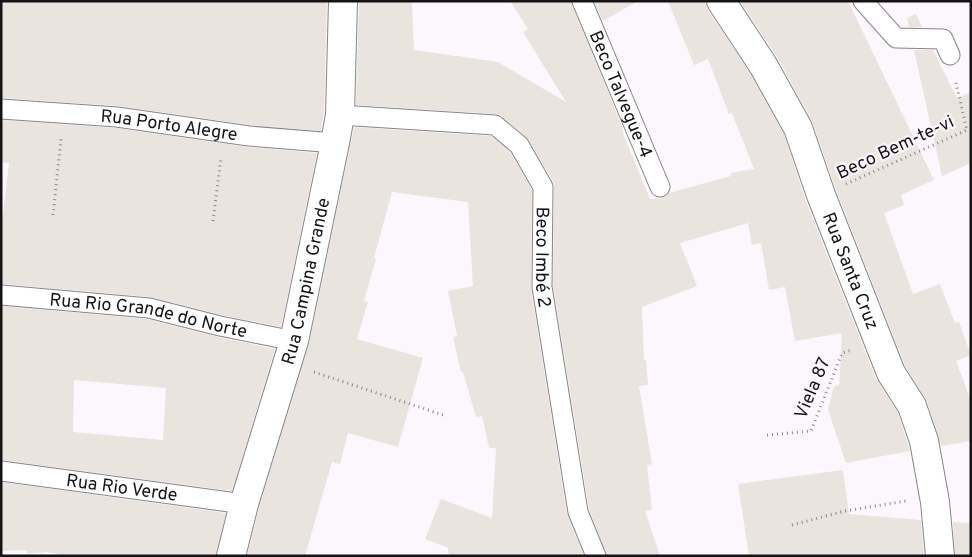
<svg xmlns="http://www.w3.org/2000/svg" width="972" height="557" font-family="Overpass,sans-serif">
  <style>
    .building { fill: #e9e4de; fill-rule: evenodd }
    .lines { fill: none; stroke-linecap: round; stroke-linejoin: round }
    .lane-casing { stroke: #888389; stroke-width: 21 }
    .street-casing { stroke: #888389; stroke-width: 30 }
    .path { stroke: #8b878b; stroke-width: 3; stroke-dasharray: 1 4; stroke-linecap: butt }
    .lane { stroke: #fff; stroke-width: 19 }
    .street { stroke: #fff; stroke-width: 28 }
    .labels { text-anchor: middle; stroke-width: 4.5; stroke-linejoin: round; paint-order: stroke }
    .street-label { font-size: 18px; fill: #151315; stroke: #fcf7fd }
  </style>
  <rect width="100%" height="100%" fill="#fcf7fd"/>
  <path class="building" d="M 1,1 L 327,1 L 324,113 L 321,131 L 250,125 L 119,106 L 1,98 Z
    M 359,1 L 412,1 L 414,50 L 498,62 L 566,102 L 523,32 L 528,29 L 510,1 L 571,1 L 622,126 L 624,136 L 650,199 L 664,198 L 669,193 L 731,176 L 730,173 L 754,169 L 732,113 L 729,114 L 708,59 L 694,65 L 668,1 L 705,1 L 708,10 L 750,73 L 784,134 L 806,201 L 876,379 L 898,413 L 910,451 L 846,463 L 828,410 L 834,386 L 839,385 L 842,333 L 795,341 L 785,287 L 769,290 L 761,243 L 752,245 L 748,223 L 680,243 L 697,286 L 642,307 L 644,360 L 646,360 L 648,385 L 639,386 L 652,464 L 647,465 L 652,510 L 645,511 L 660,556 L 607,556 L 589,509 L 553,286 L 554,187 L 553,181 L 526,137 L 502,116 L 496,114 L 356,105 Z
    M 594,1 L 638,1 L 603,21 Z
    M 740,1 L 848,1 L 934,180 L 901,195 L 904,205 L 884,213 L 913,294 L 940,284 L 955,323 L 959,322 L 971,355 L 956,361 L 971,401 L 971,441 L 941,446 L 927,401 L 905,366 L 836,190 L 812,121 L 777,57 Z
    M 916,14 L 922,27 L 909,27 L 907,18 Z
    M 914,50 L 933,50 L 957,98 L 971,92 L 971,163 L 942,176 Z
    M 1,120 L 116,128 L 247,147 L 317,153 L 281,327 L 222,315 L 150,297 L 1,284 L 1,232 L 9,163 L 1,162 Z
    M 354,127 L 491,136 L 510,152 L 532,190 L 531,289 L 567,514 L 584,556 L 449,556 L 448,548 L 425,539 L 441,499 L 492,518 L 496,448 L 489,448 L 482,416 L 476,417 L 463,372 L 461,372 L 453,337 L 457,336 L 448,291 L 473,286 L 468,202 L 392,192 L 374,258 L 376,259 L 364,301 L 368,302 L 357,339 L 423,358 L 398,447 L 348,433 L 340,464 L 332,462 L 305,556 L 247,556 L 259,508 L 309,344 Z
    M 1,306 L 147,319 L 218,337 L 275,349 L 232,491 L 1,460 ZM 74,380 L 166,388 L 163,440 L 73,432 Z
    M 843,470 L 849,514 L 921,520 L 924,556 L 749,556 L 738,484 Z
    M 1,482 L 226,513 L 216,556 L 67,556 L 47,552 L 27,554 L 27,550 L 1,551 Z
    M 953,522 L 971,523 L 971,556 L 955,556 Z"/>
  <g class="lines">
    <g class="lane-casing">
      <g id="lane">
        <path id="s1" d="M 582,1 L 660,187"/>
        <path d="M 863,1 L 896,38 L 943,39 L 950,55"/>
        <path id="s2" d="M 1,109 L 117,117 L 249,136 L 335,143"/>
        <path id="s3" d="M 340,115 L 495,125 L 519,145 L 543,187 L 542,287 L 578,512 L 596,556"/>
        <path id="s4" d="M 1,295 L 149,308 L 220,326 L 294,341"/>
        <path id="s5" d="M 1,471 L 244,504"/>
      </g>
    </g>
    <g class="street-casing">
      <g id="street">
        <path id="s6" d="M 721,1 L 763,65 L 798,128 L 821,195 L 891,373 L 912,406 L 924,441 L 935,502 L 940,556"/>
        <path id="s7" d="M 231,556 L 244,504 L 294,341 L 335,143 L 340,115 L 343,1"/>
      </g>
    </g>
    <path class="path" d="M 846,184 L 967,130 L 955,79
      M 53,215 L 61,139
      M 213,221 L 221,158
      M 314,372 L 446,416
      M 767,435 L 811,431 L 842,353 L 852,350
      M 792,525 L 845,511 L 906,501"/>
    <use href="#lane" class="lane"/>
    <use href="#street" class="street"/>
  </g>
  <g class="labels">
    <g class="street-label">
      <text dy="6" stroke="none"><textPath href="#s1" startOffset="101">Beco Talvegue-4</textPath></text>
      <text dy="6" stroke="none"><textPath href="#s2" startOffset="169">Rua Porto Alegre</textPath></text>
      <text transform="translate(895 147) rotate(-25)" y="6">Beco Bem-te-vi</text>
      <text dy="6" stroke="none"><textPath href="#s3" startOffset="305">Beco Imbé 2</textPath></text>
      <text dy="6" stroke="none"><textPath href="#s6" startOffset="301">Rua Santa Cruz</textPath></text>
      <text dy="6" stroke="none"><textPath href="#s7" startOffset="285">Rua Campina Grande</textPath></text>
      <text dy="6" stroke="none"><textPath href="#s4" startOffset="149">Rua Rio Grande do Norte</textPath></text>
      <text transform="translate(812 388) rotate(-67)" y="6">Viela 87</text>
      <text dy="6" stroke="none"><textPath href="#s5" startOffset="122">Rua Rio Verde</textPath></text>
    </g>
  </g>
  <rect width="972" height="557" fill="none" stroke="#151315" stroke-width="5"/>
</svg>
